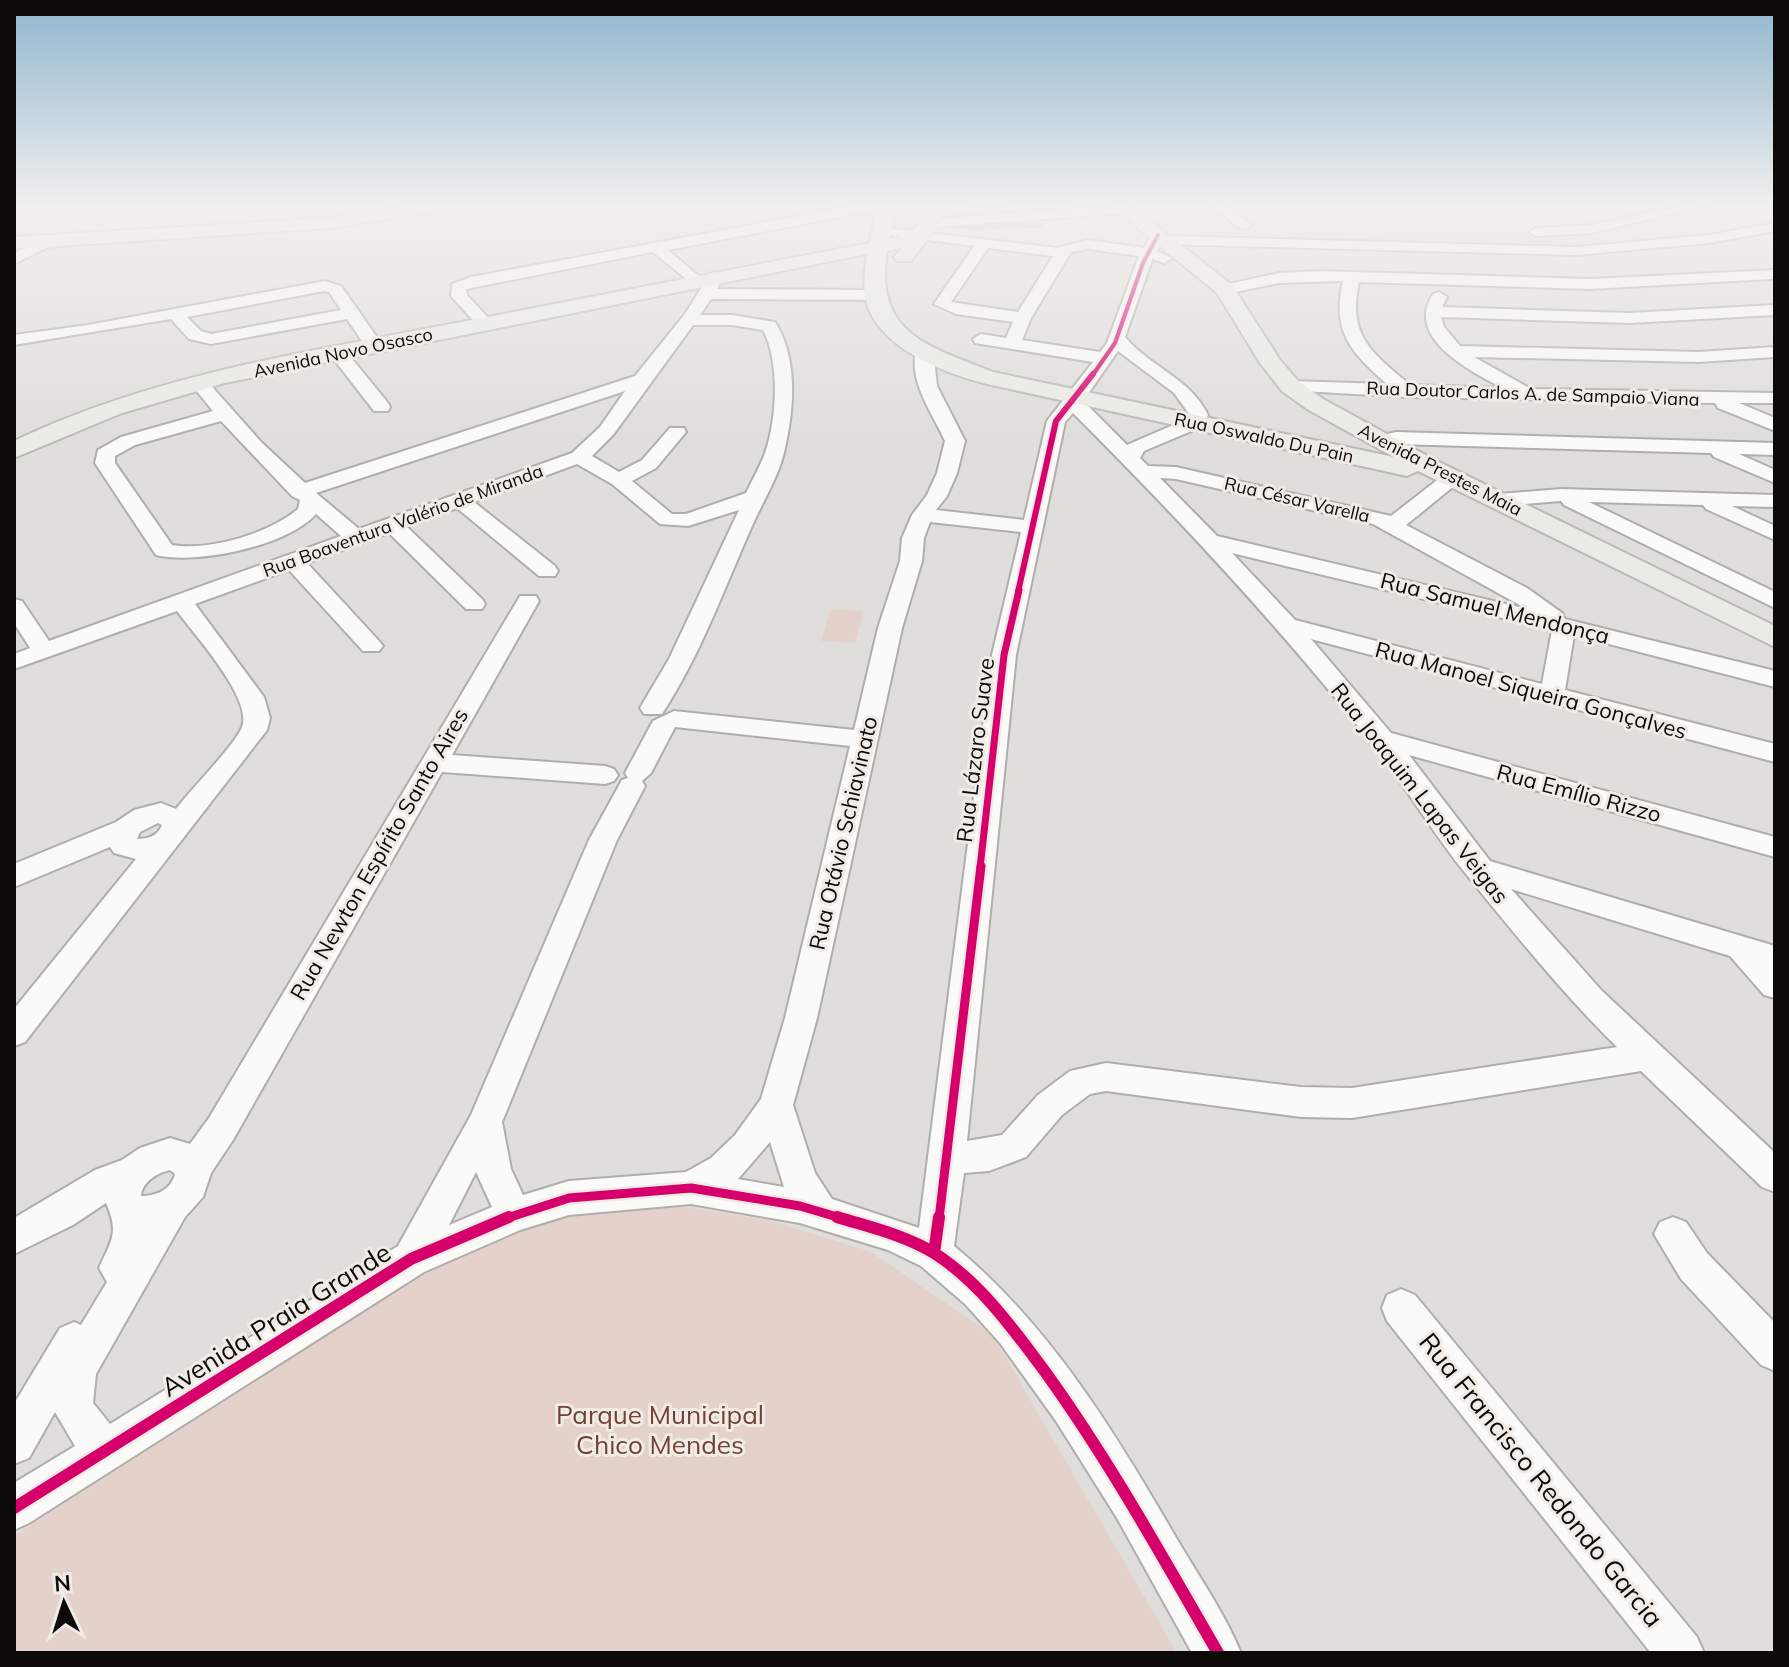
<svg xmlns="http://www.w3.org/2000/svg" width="1789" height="1667" font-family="Mulish,sans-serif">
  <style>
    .green { fill: #e4d1cc }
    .building { fill: #ccc6bf; stroke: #b1afad; stroke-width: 2 }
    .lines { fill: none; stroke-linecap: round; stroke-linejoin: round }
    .minor-casing { stroke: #afaeab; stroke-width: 4 }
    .major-casing { stroke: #bab9b7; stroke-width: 4 }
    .minor { fill: #fafaf9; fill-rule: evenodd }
    .major { fill: #ebebe5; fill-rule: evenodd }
    .cycleway-far4-casing { stroke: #f0ece5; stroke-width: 7 }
    .cycleway-far3-casing { stroke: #f0ece5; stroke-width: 10 }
    .cycleway-far2-casing { stroke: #f0ece5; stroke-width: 12 }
    .cycleway-far1-casing { stroke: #f0ece5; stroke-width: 14 }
    .cycleway-casing { stroke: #f0ece5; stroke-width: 17 }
    .cycleway-far4 { stroke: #d6006c; stroke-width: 4 }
    .cycleway-far3 { stroke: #d6006c; stroke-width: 6 }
    .cycleway-far2 { stroke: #d6006c; stroke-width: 7 }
    .cycleway-far1 { stroke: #d6006c; stroke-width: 9 }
    .cycleway { stroke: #d6006c; stroke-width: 12 }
    .labels { text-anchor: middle; stroke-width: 6; stroke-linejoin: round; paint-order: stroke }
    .far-street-label { font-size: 18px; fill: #0c0b09; stroke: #f0ece5 }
    .street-label { font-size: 22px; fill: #0c0b09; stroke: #f0ece5 }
    .near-street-label { font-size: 26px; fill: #0c0b09; stroke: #f0ece5 }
    .near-park-label { font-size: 26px; fill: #744036; stroke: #f0ece5 }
  </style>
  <rect width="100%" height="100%" fill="#e0deda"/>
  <path class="green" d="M 768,205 L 862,205 L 743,226 L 723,212 Z
    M 894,205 L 923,205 L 925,221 L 909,231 L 887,227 Z
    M 723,217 L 737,229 L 666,243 L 648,229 Z
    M 1159,224 L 1554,235 L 1572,249 L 1176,238 Z
    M 831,609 L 864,611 L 855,643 L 821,641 Z
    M 667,1204 L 767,1220 L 869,1251 L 992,1334 L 1177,1653 L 14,1653 L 14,1536 L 343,1324 L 464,1251 L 558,1216 Z"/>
  <path class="building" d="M 985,205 L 1001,205 L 1012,211 L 952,215 L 951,212 Z
    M 1035,223 L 1043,227 L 958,228 Z"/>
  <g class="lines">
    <g class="minor-casing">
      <path id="minor" d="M 859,205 L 889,205 L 882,209 L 668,250 L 701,278 L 701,284 L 695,286 L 653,252 L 466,289 L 467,295 L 493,323 L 485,328 L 479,327 L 451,296 L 452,284 L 471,277 Z
        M 1211,205 L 1227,205 L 1251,225 L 1244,229 L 1239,228 Z
        M 1683,205 L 1709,205 L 1592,233 L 1536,236 L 1529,232 L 1536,228 L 1592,225 Z
        M 1125,206 L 1130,207 L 1130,213 L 932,227 L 925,223 L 932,219 Z
        M 1775,223 L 1775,231 L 1709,243 L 1576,255 L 1161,244 L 1157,251 L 1172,258 L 1164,263 L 1152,259 L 1151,263 L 1125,337 C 1151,368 1190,378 1208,415 L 1201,427 L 1144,451 L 1140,458 L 1148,466 L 1176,467 L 1391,516 L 1445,474 L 1459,474 L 1462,478 L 1459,482 L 1406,525 L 1527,588 L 1562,613 L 1565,619 L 1775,671 L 1775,687 L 1574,635 L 1565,690 L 1775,744 L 1775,762 L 1311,639 L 1391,733 L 1775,837 L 1775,857 L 1409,755 L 1490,861 L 1775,946 L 1775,998 L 1764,995 L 1730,956 L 1511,889 L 1602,991 L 1775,1153 L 1775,1192 L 1762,1187 L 1641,1071 L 1352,1118 L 1301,1117 L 1106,1091 L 1090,1094 L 1062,1115 L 1026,1157 L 989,1171 L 964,1173 L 954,1246 C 1050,1325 1116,1434 1178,1541 C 1200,1578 1225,1614 1241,1653 L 1192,1653 L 1117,1518 L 1056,1421 L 1000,1343 L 965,1304 L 921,1266 L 888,1250 L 800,1223 L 691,1204 L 569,1215 L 520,1230 L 424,1272 L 29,1523 L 14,1530 L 14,1483 L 75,1446 L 55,1412 L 29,1458 L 14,1464 L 14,1404 L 60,1328 L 74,1322 L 81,1325 L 107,1282 L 99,1268 C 112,1239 119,1233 106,1203 L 73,1225 L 14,1254 L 14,1218 L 95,1170 L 122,1160 L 140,1148 L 170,1138 L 190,1144 L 209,1118 L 520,596 L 536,596 L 539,601 L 452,755 L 605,766 L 614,769 L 618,775 L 614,781 L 605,784 L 442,772 L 233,1140 L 211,1173 L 203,1197 L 185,1217 L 96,1374 L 93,1403 L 110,1424 L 398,1246 L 471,1115 L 589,840 L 622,780 L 628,778 L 625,773 L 653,721 L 674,711 L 854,730 L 878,628 L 900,561 L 902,538 L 912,515 L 927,495 L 937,473 L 945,441 C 933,414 905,377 918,346 L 924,345 L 933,350 L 937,386 L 965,441 L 957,473 L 947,496 L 936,510 L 1024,520 L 1047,421 L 1093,362 L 975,343 L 973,339 L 981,334 L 1006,338 L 1013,322 L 956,314 L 934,304 L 974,246 L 883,234 L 878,233 L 878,227 L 1058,248 L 1088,240 L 1144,248 L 1153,232 L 1158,231 L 1165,236 L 1576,247 L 1709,235 ZM 988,248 L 1053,256 L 1018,312 L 951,302 ZM 1088,249 L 1139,256 L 1107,343 L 1100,352 L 1022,340 L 1031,318 L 1071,252 ZM 1118,351 L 1174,393 L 1190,415 L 1187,419 L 1127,445 L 1083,401 ZM 1073,413 C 1179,519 1281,628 1374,746 C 1406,787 1434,835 1466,874 C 1514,933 1562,993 1617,1047 L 1352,1088 L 1301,1087 L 1106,1063 L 1070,1071 L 1038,1095 L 1002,1135 L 967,1141 L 1016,655 L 1065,422 ZM 1160,478 L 1176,479 L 1373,524 L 1527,609 L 1217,536 ZM 930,522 L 1021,532 L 992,655 L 919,1228 L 832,1199 L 815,1173 L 793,1105 L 817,1018 L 902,628 L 922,561 L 924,538 ZM 1232,553 L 1552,630 L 1542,684 L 1295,620 ZM 675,727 L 850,746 L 785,1018 L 761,1099 L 735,1135 L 711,1158 L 686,1172 L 569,1181 L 523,1195 L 511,1169 L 502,1122 L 617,840 L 645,786 L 642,781 L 651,773 ZM 770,1142 L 784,1187 L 738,1179 ZM 170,1170 L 175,1174 C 171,1190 156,1196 141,1196 C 142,1182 157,1173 170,1170 ZM 476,1172 L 492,1207 L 449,1225 Z
        M 49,237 L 54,238 L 54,244 L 14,264 L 14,253 Z
        M 1775,270 L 1775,278 L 1771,279 L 1590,289 L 1359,282 C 1347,336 1372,353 1410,385 L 1503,388 C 1470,371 1404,338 1433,294 L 1439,292 L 1447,297 L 1442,307 L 1629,313 L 1775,305 L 1775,315 L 1629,323 L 1441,317 L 1444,327 L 1460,346 L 1699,352 L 1775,347 L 1775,357 L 1699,362 L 1474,357 L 1531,389 L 1775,393 L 1775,403 L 1739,403 L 1775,418 L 1775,431 L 1718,408 L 1715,403 L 1408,397 L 1284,390 L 1281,386 L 1290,381 L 1387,384 C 1351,352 1331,332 1343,281 L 1279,283 L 1225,294 L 1217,289 L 1219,286 L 1279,273 L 1319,271 L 1590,279 Z
        M 715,272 L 723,277 L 717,289 L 875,290 L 883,295 L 875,300 L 711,299 L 700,315 L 732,315 L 775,322 C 798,358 794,408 785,448 C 780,474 763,501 752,526 C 724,589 700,656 662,714 L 644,714 L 640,708 L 669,659 L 739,510 L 688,526 L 660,524 L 612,484 L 577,464 L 474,502 L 555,566 L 558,571 L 555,576 L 539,576 L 457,508 L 407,527 L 482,599 L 485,604 L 482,609 L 466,609 L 389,533 L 307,563 L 379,641 L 383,646 L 379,651 L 363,651 L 289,570 L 195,604 L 264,697 L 270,718 L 267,730 L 25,1042 L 14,1046 L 14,1009 L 136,859 L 114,853 L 110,847 L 14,887 L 14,864 L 116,822 L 134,810 L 161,803 L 176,809 C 191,789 235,745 242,727 C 253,699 194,634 177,611 L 14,669 L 14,654 L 30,648 L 14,623 L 14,599 L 22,601 L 49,641 L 341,536 L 316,514 C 288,546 196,565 156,555 L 95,463 L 98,450 L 121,437 L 213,411 L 191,384 L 200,379 L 206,380 L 261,442 L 305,483 L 635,376 L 685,314 L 710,274 ZM 693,325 L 732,325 L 763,330 C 780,362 777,419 765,453 C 760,467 752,480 746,493 L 686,514 L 672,514 L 632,481 L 656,468 L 686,432 L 684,428 L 670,428 L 642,460 L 619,472 L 592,456 L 613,435 ZM 625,391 L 600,427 L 572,453 L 359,529 L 316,493 ZM 221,421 L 292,496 L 300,500 L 298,509 C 268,534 210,551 172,545 L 115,463 L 115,456 L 135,445 ZM 158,823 L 162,825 C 158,836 148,839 137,839 L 140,832 Z
        M 325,281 L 341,286 L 383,346 L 380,350 L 368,350 L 347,319 L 211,344 L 189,339 L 171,319 L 14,345 L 14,335 L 88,325 ZM 324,291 L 329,292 L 341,310 L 211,334 L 201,331 L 187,317 Z
        M 338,348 L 344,349 L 388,403 L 390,407 L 388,411 L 374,411 L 329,353 Z
        M 1396,432 L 1775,443 L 1775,455 L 1739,454 L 1775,470 L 1775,483 L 1714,457 L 1711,453 L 1396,444 L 1381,447 L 1371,441 L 1374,437 Z
        M 1561,489 L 1775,495 L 1775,507 L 1732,506 L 1775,526 L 1775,540 L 1706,509 L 1703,505 L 1589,502 L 1775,592 L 1775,608 L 1564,505 L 1561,501 L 1500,506 L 1490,500 L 1500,494 Z
        M 1673,1217 L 1686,1222 L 1707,1253 L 1775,1323 L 1775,1371 L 1761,1365 L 1681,1279 L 1654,1234 L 1660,1222 Z
        M 1401,1289 L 1415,1295 L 1697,1637 L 1704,1653 L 1651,1653 L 1387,1321 L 1382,1308 L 1387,1295 Z"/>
    </g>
    <g class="major-casing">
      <path id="major" d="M 410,205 L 454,205 L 445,210 L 330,228 L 14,249 L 14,237 L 330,218 Z
        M 877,205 L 895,205 L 889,239 C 913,234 922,230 924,205 L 942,205 L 941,223 L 911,261 L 897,261 L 894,257 L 902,248 L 887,251 C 874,334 928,346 993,372 L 1394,457 L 1307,409 L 1282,391 L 1260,363 L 1217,293 L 1110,205 L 1130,205 L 1232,285 L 1280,360 L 1298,381 L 1323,399 L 1431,458 L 1775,626 L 1775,647 L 1418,471 L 1407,476 L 987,384 C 946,374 881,349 867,304 C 862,288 865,270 867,254 L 225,383 L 122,413 L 14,458 L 14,441 C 148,377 295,354 440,326 C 584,299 726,270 870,243 Z"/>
    </g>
    <use href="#minor" class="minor"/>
    <use href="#major" class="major"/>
    <g class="cycleway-far4-casing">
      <path id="cycleway-far4" d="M 1092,376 L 1115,343 L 1143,263 L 1158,235"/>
    </g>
    <g class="cycleway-far3-casing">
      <path id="cycleway-far3" d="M 1018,592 L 1056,421 L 1093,374"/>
    </g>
    <g class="cycleway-far2-casing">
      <path id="cycleway-far2" d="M 980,868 L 1004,655 L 1019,590"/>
    </g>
    <g class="cycleway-far1-casing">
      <path id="cycleway-far1" d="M 504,1219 L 569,1198 L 691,1188 L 800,1206 L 844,1219
        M 939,1219 L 981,866"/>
    </g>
    <g class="cycleway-casing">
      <path id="cycleway" d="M 837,1217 C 869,1227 905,1235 934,1253 C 980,1282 1014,1330 1046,1373 C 1110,1462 1163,1558 1218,1653
        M 934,1253 L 939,1217
        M 14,1508 L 411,1259 L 509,1217"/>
    </g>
    <use href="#cycleway-far4" class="cycleway-far4"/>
    <use href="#cycleway-far3" class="cycleway-far3"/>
    <use href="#cycleway-far2" class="cycleway-far2"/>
    <use href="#cycleway-far1" class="cycleway-far1"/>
    <use href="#cycleway" class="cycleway"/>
  </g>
  <linearGradient id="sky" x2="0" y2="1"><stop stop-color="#8fb6cd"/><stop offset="0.47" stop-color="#f1f0ee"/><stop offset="1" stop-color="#f1f0ee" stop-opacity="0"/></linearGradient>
  <rect width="1789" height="438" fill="url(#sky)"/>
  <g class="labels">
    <g class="far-street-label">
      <text transform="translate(343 353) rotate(-12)" y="6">Avenida Novo Osasco</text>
      <text transform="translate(1533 394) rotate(2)" y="6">Rua Doutor Carlos A. de Sampaio Viana</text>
      <text transform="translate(1264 438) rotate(12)" y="6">Rua Oswaldo Du Pain</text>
      <text transform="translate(1440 470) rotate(27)" y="6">Avenida Prestes Maia</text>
      <text transform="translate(1297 500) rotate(13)" y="6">Rua César Varella</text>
      <text transform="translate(403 521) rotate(-20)" y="6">Rua Boaventura Valério de Miranda</text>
    </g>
    <g class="street-label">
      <text transform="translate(1495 608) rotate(14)" y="8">Rua Samuel Mendonça</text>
      <text transform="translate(1531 690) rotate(15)" y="8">Rua Manoel Siqueira Gonçalves</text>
      <text transform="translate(975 750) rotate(-83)" y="8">Rua Lázaro Suave</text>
      <text transform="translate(1420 793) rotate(52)" y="8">Rua Joaquim Lapas Veigas</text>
      <text transform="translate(1579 793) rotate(15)" y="8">Rua Emílio Rizzo</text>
      <text transform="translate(843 833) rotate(-77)" y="8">Rua Otávio Schiavinato</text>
      <text transform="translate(379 854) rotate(-60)" y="8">Rua Newton Espírito Santo Aires</text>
    </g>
    <g class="near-street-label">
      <text transform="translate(276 1320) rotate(-32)" y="9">Avenida Praia Grande</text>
      <text transform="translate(1541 1480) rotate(51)" y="9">Rua Francisco Redondo Garcia</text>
    </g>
    <g class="near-park-label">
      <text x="660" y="1424">Parque Municipal<tspan x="660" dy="30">Chico Mendes</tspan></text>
    </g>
  </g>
  <rect width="1789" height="1667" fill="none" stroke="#0c0b09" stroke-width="32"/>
  <g transform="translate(64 1603) rotate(356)" stroke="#f0ece5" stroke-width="6" paint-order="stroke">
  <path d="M0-6L14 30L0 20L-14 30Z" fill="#0c0b09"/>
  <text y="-12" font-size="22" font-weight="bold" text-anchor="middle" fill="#0c0b09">N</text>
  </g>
</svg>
